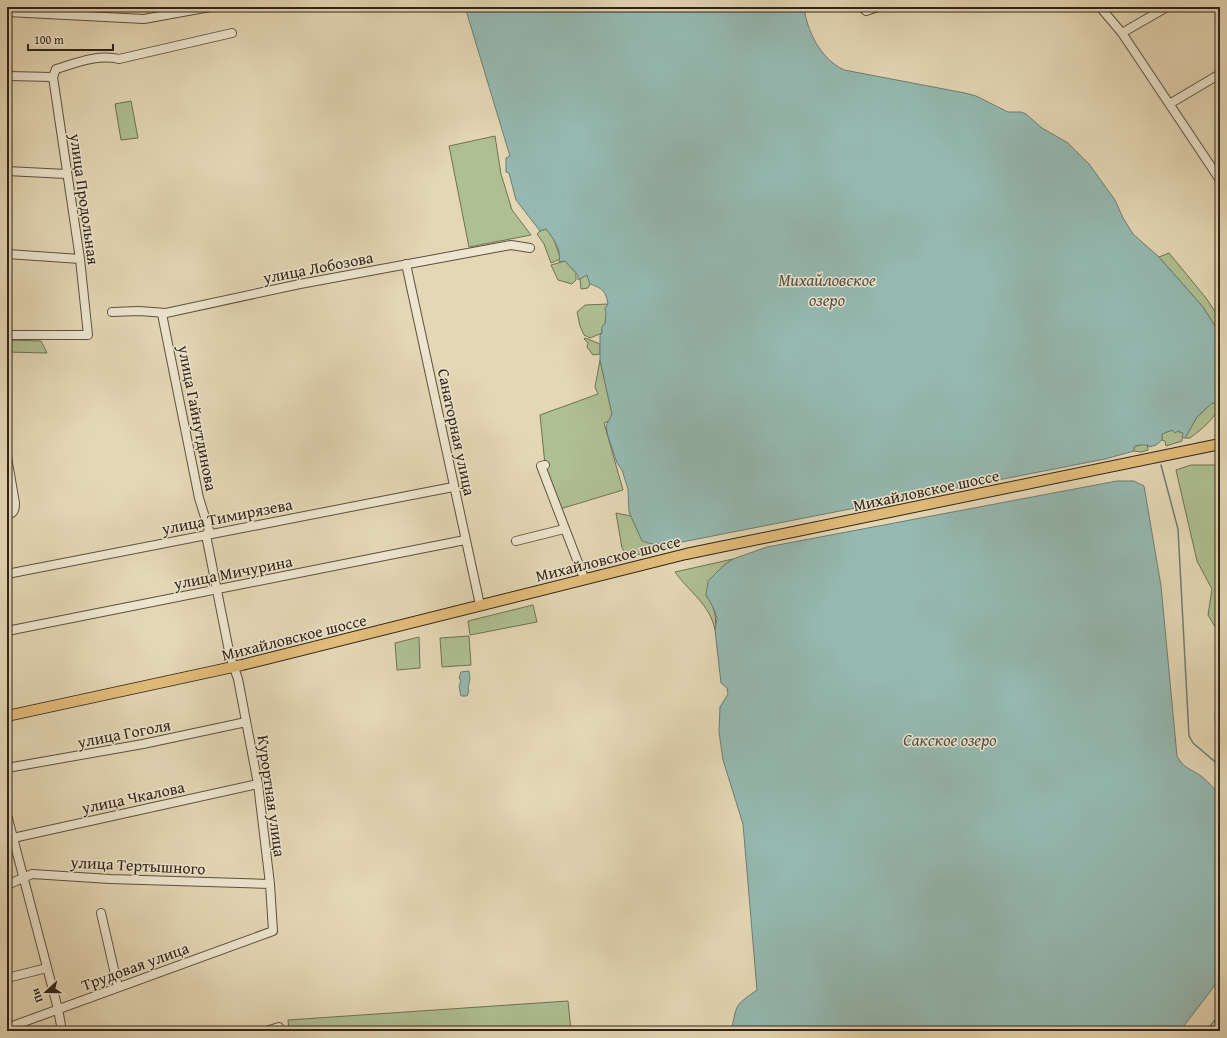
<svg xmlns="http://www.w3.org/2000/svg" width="1227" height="1038" font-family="'Gentium Book Plus',serif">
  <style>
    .green { fill: #aebf92; stroke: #6f7154 }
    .water { fill: #95b9b1; stroke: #6d7d73 }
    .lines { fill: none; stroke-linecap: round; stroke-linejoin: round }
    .stream { stroke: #6d7d73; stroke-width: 1.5 }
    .minor-casing { stroke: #5d503e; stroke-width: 10 }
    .major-casing { stroke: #302317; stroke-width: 12 }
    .minor { stroke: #ede5cf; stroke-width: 8 }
    .major { stroke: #e2bc7a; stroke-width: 10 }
    .labels { text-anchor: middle; stroke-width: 3; stroke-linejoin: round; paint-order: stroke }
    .street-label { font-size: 16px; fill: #302317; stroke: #ede5cf }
    .water-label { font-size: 17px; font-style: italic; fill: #4e5045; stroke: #ede5cf }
  </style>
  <rect width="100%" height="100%" fill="#e4d7b5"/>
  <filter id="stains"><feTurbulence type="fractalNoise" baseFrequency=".005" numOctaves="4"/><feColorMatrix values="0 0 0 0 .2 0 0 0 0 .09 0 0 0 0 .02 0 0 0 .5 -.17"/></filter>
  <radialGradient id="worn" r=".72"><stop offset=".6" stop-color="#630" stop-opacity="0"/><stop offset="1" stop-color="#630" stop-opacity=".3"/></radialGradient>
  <path class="green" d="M 131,101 L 138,138 L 121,140 L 115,104 Z
    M 495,136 L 501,174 L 512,210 L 531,235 L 469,247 L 449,146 Z
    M 546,229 L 553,238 L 560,256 L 560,259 L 551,263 L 544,244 L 537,234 L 540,231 Z
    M 1169,253 L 1206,298 L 1220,319 L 1220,334 L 1203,307 L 1159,257 Z
    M 565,261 L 576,273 L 576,280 L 572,284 L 558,280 L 551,265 Z
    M 587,275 L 590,284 L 588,288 L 581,289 L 580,279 Z
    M 608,304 L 605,325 L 602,329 L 602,333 L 590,338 L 584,335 L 580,326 L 577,312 L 585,305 Z
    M 585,338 L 600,344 L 600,354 L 593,355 L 587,347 L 588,343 L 584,339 Z
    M 7,340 L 41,341 L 47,353 L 7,352 Z
    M 600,360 L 612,414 L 609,421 L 604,423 L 623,490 L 560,509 L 545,465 L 540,415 L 598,394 L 595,387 Z
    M 1212,403 L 1220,404 C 1215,419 1202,429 1190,438 L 1185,438 L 1197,417 Z
    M 1172,430 L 1183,433 L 1182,441 L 1166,446 L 1165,441 L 1162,440 L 1162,434 Z
    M 1147,443 L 1148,450 L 1141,452 L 1134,451 L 1134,447 Z
    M 1191,465 L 1220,465 L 1220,632 L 1217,630 L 1208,615 L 1212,589 L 1197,561 L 1176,470 Z
    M 616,513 L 631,516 L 639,534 L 652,544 L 677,543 L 648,553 L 628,556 L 622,548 Z
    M 733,559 L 723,566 L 706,595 C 714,607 717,615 715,630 C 710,604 689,592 675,572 Z
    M 533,605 L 537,622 L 470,635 L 468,621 Z
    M 469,636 L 471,665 L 442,667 L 440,638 Z
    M 419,637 L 420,668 L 397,670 L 395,643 Z
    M 1220,642 L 1220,738 L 1215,722 L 1218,645 Z
    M 568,1001 L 571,1031 L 289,1031 L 288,1020 Z"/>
  <path class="water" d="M 465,7 L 804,7 C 807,32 821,59 844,70 L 965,93 L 976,96 L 1008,112 L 1021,112 L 1026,114 L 1042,128 L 1068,143 L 1089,164 L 1115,200 L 1123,218 L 1133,234 L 1159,257 L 1203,307 L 1220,334 L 1220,404 L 1212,403 L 1197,417 L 1185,438 L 1182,437 L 1183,433 L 1178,431 L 1175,433 L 1172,430 L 1162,434 L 1162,440 L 1156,445 L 1149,447 L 1148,445 L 1138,445 L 1134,447 L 1134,451 L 1105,459 L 677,543 L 652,544 L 642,541 L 629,512 L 628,489 L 622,470 L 617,463 L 608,436 L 606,426 L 612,414 L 600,360 L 600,335 L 602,333 L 602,326 L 605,324 L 606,314 L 605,309 L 608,304 C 606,291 602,288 590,284 L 587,275 L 578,280 L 578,275 L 565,261 L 559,262 C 562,250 553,238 546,229 L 540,231 L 516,200 L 509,173 L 506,172 L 506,158 L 510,156 Z
    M 1117,481 L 1134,481 L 1144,486 L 1161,586 L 1177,756 C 1183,768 1191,769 1201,776 C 1208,781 1214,789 1220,795 L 1220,974 L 1213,988 L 1180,1031 L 731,1031 C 738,1003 733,1007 757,990 L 743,824 L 723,760 L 719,732 L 720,707 L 728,694 L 727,688 L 721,683 L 715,630 L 717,618 L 713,607 L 706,595 L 708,581 L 723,566 L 733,559 L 767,547 Z
    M 469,671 L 470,679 L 468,688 L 469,691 L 467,696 L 461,696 L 459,686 L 461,681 L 459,678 L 461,672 Z"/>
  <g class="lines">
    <path class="stream" d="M 1161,465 L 1178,529 L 1189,736 L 1193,743 L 1220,766
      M 1207,1031 L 1220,1013"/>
    <g class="minor-casing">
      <path id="minor" d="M 862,7 L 866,11 L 878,7
        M 1100,7 L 1122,33 L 1220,180
        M 7,12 L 144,19 L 210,7
        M 1122,33 L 1167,7
        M 7,76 L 53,77
        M 1171,103 L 1220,74
        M 7,171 L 66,174
        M 7,254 L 80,259
        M 406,264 L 480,605
        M 112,312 L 139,311 L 166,313 L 300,284 L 511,245 L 530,248
        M 7,335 L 88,335 L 80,259 L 53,77 L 56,69 C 76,63 98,54 119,59 L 232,33
        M 7,457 L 15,503 C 15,510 14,513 7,515
        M 545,465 L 541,466 L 584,578
        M 516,541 L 564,529
        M 7,574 L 453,487
        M 7,631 L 465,540
        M 7,768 L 143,744 L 246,722
        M 7,815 L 58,1009 L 62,1031
        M 13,838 L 258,784
        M 7,885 L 32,874 L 110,879 L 270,884
        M 101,913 L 118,987
        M 7,978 L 47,968
        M 7,1028 L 273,931 L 270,884 L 258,784 L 238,679 L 230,656 L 206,535 L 209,530 L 199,498 L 162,314
        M 266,1031 L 279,1027 L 279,1031"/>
    </g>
    <g class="major-casing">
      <path id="major" d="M 7,716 L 242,665 L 686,554 L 1220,444"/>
    </g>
    <use href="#minor" class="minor"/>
    <use href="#major" class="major"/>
  </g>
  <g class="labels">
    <g class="street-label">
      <text transform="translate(85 199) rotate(82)" y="6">улица Продольная</text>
      <text transform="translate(318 267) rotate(-11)" y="6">улица Лобозова</text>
      <text transform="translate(198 418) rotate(79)" y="6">улица Гайнутдинова</text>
      <text transform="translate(457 432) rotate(78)" y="6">Санаторная улица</text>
      <text transform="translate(926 490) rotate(-12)" y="6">Михайловское шоссе</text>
      <text transform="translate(227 516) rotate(-11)" y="6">улица Тимирязева</text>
      <text transform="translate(608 558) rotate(-14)" y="6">Михайловское шоссе</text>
      <text transform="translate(233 572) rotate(-11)" y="6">улица Мичурина</text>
      <text transform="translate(294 637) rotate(-14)" y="6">Михайловское шоссе</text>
      <text transform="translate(124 733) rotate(-11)" y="6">улица Гоголя</text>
      <text transform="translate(272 796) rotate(82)" y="6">Курортная улица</text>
      <text transform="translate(133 797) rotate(-12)" y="6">улица Чкалова</text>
      <text transform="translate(138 865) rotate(3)" y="6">улица Тертышного</text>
      <text transform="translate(135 966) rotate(-20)" y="6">Трудовая улица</text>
    </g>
    <g class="water-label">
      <text x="827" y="286">Михайловское<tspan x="827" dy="20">озеро</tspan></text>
      <text x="950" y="746">Сакское озеро</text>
    </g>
  </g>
  <rect width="1227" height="1038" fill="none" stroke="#e4d7b5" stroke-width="24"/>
  <rect x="8" y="8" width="1211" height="1022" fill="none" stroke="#302317" stroke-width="2"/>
  <rect x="12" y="12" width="1203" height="1014" fill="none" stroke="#302317"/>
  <g transform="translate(46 992) rotate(249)" stroke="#ede5cf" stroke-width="3" paint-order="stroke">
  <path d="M0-3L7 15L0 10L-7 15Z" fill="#302317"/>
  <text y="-6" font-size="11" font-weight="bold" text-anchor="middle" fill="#302317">Пн</text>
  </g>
  <path d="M28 44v6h85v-6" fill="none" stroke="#302317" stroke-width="2"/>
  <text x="34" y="44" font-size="12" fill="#302317" stroke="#ede5cf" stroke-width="3" paint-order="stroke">100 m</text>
  <rect width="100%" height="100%" filter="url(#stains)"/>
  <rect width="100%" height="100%" fill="url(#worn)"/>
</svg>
